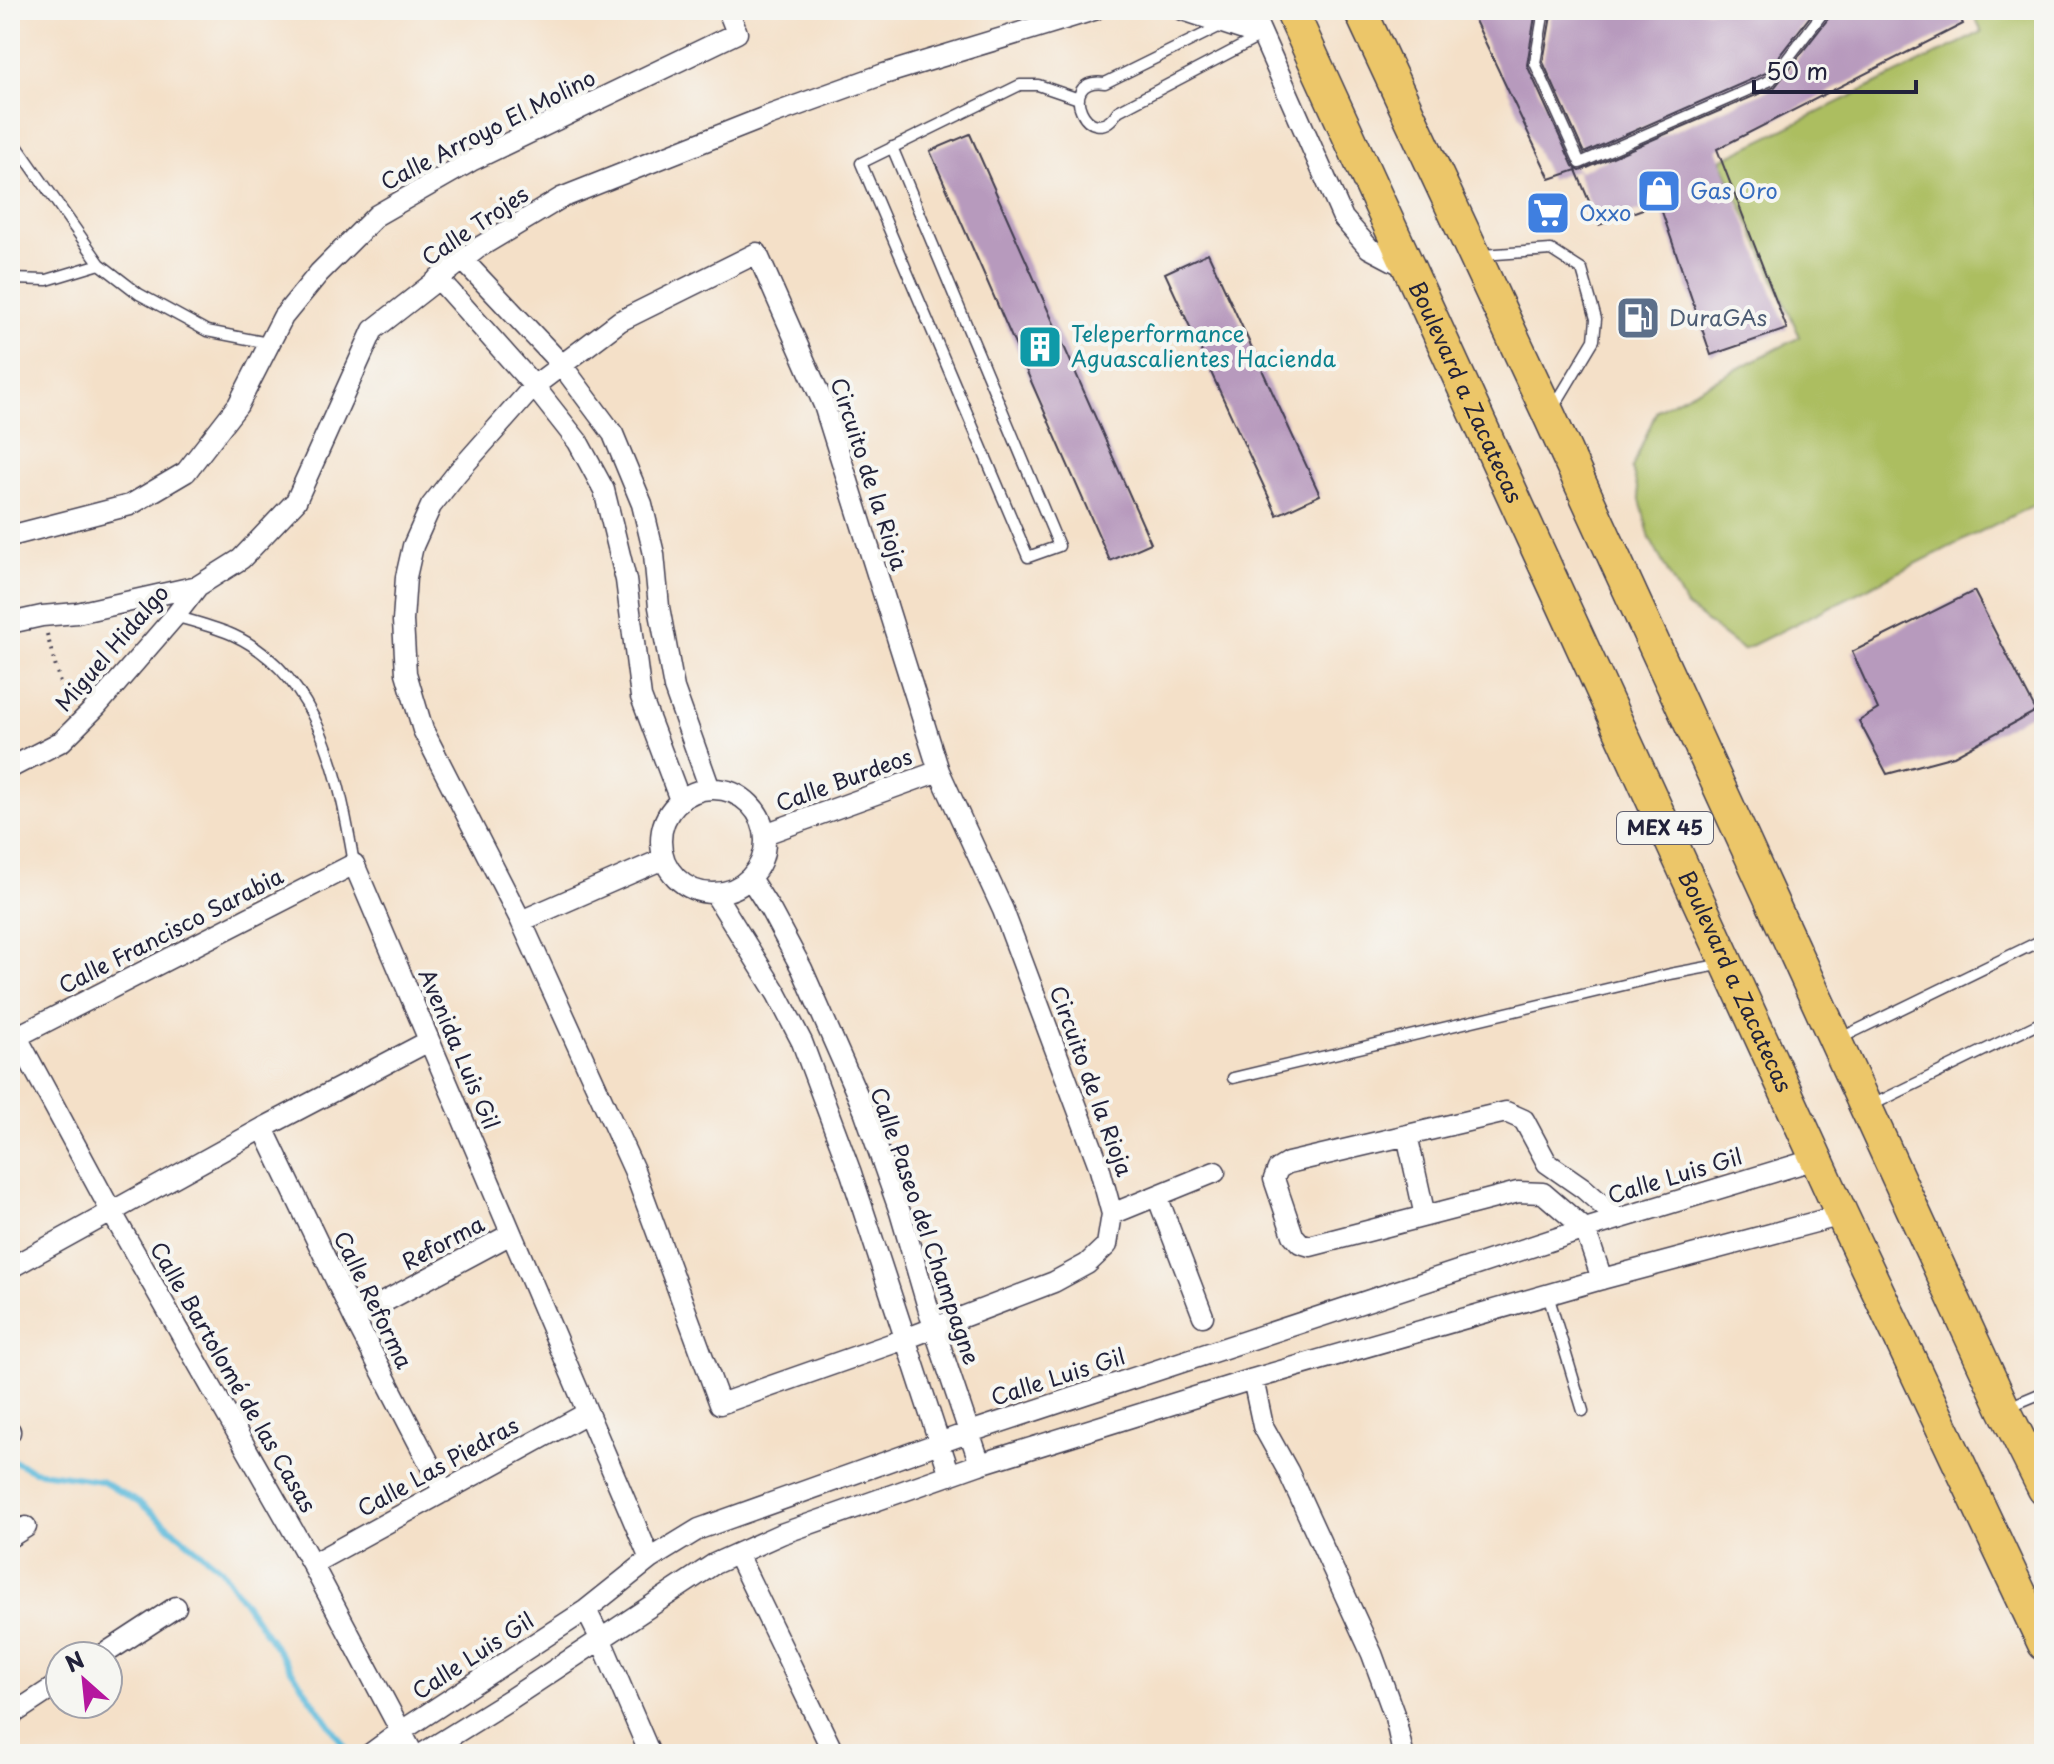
<svg xmlns="http://www.w3.org/2000/svg" width="2054" height="1764" font-family="'Playpen Sans',sans-serif">
  <style>
    .green { fill: #acbe61; stroke: #67704e; stroke-width: 2 }
    .lines { fill: none; stroke-linecap: round; stroke-linejoin: round }
    .stream { stroke: #5ebbdc; stroke-width: 6 }
    .building { fill: #b79abd }
    .service-casing { stroke: #423e50; stroke-width: 13 }
    .minor-casing { stroke: #423e50; stroke-width: 23 }
    .primary-casing { stroke: #423e50; stroke-width: 35 }
    .path { stroke: #423e50; stroke-width: 4; stroke-dasharray: 2 6; stroke-linecap: butt }
    .service { stroke: #fff; stroke-width: 10 }
    .minor { stroke: #fff; stroke-width: 20 }
    .primary { stroke: #ecc669; stroke-width: 32 }
    .labels { text-anchor: middle; stroke-width: 8; stroke-linejoin: round; paint-order: stroke }
    .shield { fill: #f6f6f2; stroke: #626272; stroke-width: 2 }
    .shield-label { font-size: 20px; font-weight: bold; fill: #22223b }
    .street-label { font-size: 22px; fill: #22223b; stroke: #f6f6f2 }
    .shop-label { font-size: 22px; fill: #366cbe; stroke: #f6f6f2; text-anchor: start }
    .service-label { font-size: 22px; fill: #4e5e75; stroke: #f6f6f2; text-anchor: start }
    .culture-label { font-size: 22px; fill: #0d838f; stroke: #f6f6f2; text-anchor: start }
  </style>
  <rect width="100%" height="100%" fill="#f6f6f2"/>
  <filter id="ink" filterUnits="userSpaceOnUse"><feTurbulence type="fractalNoise" baseFrequency=".0125" numOctaves="2"/><feDisplacementMap in="SourceGraphic" scale="16" xChannelSelector="R" yChannelSelector="G"/><feConvolveMatrix kernelMatrix="1 2 1 2 8 2 1 2 1" color-interpolation-filters="sRGB"/></filter>
  <filter id="wash" filterUnits="userSpaceOnUse"><feTurbulence type="fractalNoise" baseFrequency=".006" numOctaves="4" result="noise"/><feDisplacementMap in="SourceGraphic" scale="32" xChannelSelector="R" yChannelSelector="G"/><feGaussianBlur stdDeviation="1.8" result="paint"/><feColorMatrix in="noise" values="0 0 0 0 0 0 0 0 0 0 0 0 0 0 0 0 0 1.4 0 .05"/><feComposite in="paint" operator="in"/></filter>
  <g filter="url(#wash)">
    <rect width="100%" height="100%" fill="#f4e0c8"/>
    <path class="green" d="M 1972,10 L 2044,10 L 2044,500 L 1743,650 L 1686,606 L 1650,539 L 1632,468 L 1657,410 L 1800,337 L 1721,160 L 1982,32 Z"/>
    <g class="lines">
      <path class="stream" d="M 10,1459 L 34,1471 L 101,1481 L 141,1504 L 221,1569 L 345,1747"/>
    </g>
    <g id="blocks">
      <path class="building" d="M 1470,10 L 1536,10 L 1527,65 L 1573,166 L 1580,171 L 1775,87 L 1831,15 L 1833,10 L 1957,10 L 1963,24 L 1717,149 L 1787,329 L 1711,355 L 1659,203 L 1599,225 L 1576,170 L 1550,179 Z
        M 1552,10 L 1815,10 L 1766,73 L 1584,153 L 1543,62 Z
        M 970,134 L 1151,543 L 1110,561 L 930,151 Z
        M 1208,253 L 1320,495 L 1277,515 L 1165,273 Z
        M 1974,591 L 2036,711 L 1954,756 L 1887,774 L 1859,721 L 1878,709 L 1852,652 Z"/>
    </g>
  </g>
  <g filter="url(#ink)">
    <use href="#blocks" fill-opacity="0" stroke="#423e50" stroke-width="2"/>
    <g class="lines">
      <g class="service-casing">
        <path id="service" d="M 1544,10 L 1535,63 L 1580,163 L 1771,80 L 1825,10
          M 1251,11 L 1105,83 C 1053,76 1090,156 1118,111 L 1259,37
          M 10,136 L 100,264 L 139,294 L 207,331 L 268,343
          M 892,147 L 1059,546 L 1028,557 L 861,163 L 1020,85 L 1038,85 L 1079,99
          M 1482,255 L 1551,250 L 1582,270 L 1596,319 L 1594,340 L 1552,410
          M 10,279 L 47,280 L 100,264
          M 175,616 C 194,622 215,627 233,635 C 320,675 340,780 354,864
          M 1841,1038 L 2044,939
          M 1233,1078 L 1670,974 L 1724,964
          M 1868,1107 L 2044,1021
          M 1548,1295 L 1583,1411
          M 2006,1408 L 2044,1392"/>
      </g>
      <g class="minor-casing">
        <path id="minor" d="M 1183,10 L 1262,36
          M 1251,10 L 1343,218 L 1369,248 L 1409,269
          M 757,253 L 824,405 L 939,771 L 1003,910 L 1099,1166 L 1112,1214 L 1107,1245 L 1087,1264 L 1054,1282 L 905,1339 L 720,1404 L 634,1170 L 521,921 L 423,730 L 406,673 L 403,621 L 406,577 L 413,546 L 431,506 L 457,473 L 534,386 L 620,321 Z
          M 462,259 L 561,364 L 613,434 L 642,504 L 654,554 L 659,607 L 674,688 L 710,789
          M 438,278 L 534,386 L 578,442 L 604,490 L 626,580 L 641,697 L 680,800
          M 10,536 L 130,505 L 186,472 L 238,405 L 283,317 L 319,273 L 377,215 L 471,161 L 737,33 L 728,10
          M 10,623 L 42,616 L 77,613 L 198,586 L 241,559 L 296,501 L 373,330 L 478,248 L 561,198 L 768,116 L 884,74 L 1094,10
          M 10,768 L 62,741 L 97,706 L 175,616 L 198,586
          M661 841a52 52 0 1 1 104 0a52 52 0 1 1-104 0Z
          M 765,834 L 939,771
          M 750,878 L 771,911 L 802,969 L 864,1110 L 900,1212 L 934,1328 L 980,1464
          M 715,894 L 777,994 L 802,1042 L 851,1173 L 950,1475
          M 521,921 L 663,859
          M 11,1026 L 111,1211 L 312,1564 L 413,1754
          M 10,1040 L 354,864 L 650,1559
          M 263,1128 L 354,1318 L 444,1492
          M 1407,1135 L 1425,1216
          M 1157,1196 L 1203,1316
          M 1112,1214 L 1215,1172
          M 10,1268 L 263,1128 L 429,1041
          M 1602,1279 L 1585,1229 L 1543,1193 L 1518,1192 L 1310,1246 L 1300,1243 L 1293,1235 L 1274,1179 L 1278,1169 L 1288,1163 L 1506,1112 L 1524,1120 L 1547,1163 L 1583,1188 L 1617,1218
          M 354,1318 L 511,1234
          M 1253,1379 L 1263,1426 L 1288,1471 L 1372,1654 L 1395,1717 L 1403,1754
          M 10,1431 L 10,1432
          M 10,1537 L 26,1527
          M 737,1554 L 834,1754
          M 312,1564 L 587,1413
          M 586,1610 L 601,1640 L 650,1754
          M 101,1656 L 176,1607
          M 10,1716 L 60,1683
          M 370,1754 L 400,1732 L 586,1610 L 650,1559 L 699,1529 L 970,1432 L 1585,1229 L 1816,1159
          M 422,1754 L 509,1700 L 714,1564 L 781,1534 L 980,1464 L 1253,1379 L 1602,1279 L 1842,1215"/>
      </g>
      <g class="primary-casing">
        <g id="primary">
          <path id="s1" d="M 1291,10 L 1842,1215 L 2044,1644"/>
          <path d="M 1360,10 L 1549,415 L 2004,1409 L 2044,1489"/>
        </g>
      </g>
      <path class="path" d="M 47,634 L 66,706 L 65,711"/>
      <use href="#service" class="service"/>
      <use href="#minor" class="minor"/>
      <use href="#primary" class="primary"/>
    </g>
  </g>
  <defs>
    <g id="shop-square" transform="scale(2.3)"><rect x="-9" y="-9" width="18" height="18" rx="4" fill="#3f7fe0" stroke="#f6f6f2"/><path d="M-5-2.5h2.3a2.7 3.5 0 0 1 5.4 0H5L5.5 6h-11ZM-1.5-2.5h3a1.5 2.3 0 0 0-3 0Z" fill="#fff"/></g>
    <g id="supermarket-square" transform="scale(2.3)"><rect x="-9" y="-9" width="18" height="18" rx="4" fill="#3f7fe0" stroke="#f6f6f2"/><path d="M-6-5.5h2.5l.6 2H6L4.5 2H-2.5L-4.4-4H-6ZM-1.5 3.2a1.3 1.3 0 1 0 .1 0ZM3 3.2a1.3 1.3 0 1 0 .1 0Z" fill="#fff"/></g>
    <g id="fuel-square" transform="scale(2.3)"><rect x="-9" y="-9" width="18" height="18" rx="4" fill="#5c6f8a" stroke="#f6f6f2"/><path d="M-5.5-6h7V0h2V4h1.3V-2.5L3-4.5l.8-.8L6-3V5H2.5V1h-1V6h-7ZM-4.2-4.7v3.2H.2V-4.7Z" fill="#fff"/></g>
    <g id="building-square" transform="scale(2.3)"><rect x="-9" y="-9" width="18" height="18" rx="4" fill="#0f9aa8" stroke="#f6f6f2"/><path d="M-4-6H4V6H1V3H-1V6H-4ZM-2.5-4.3h1.7v1.8h-1.7ZM.8-4.3h1.7v1.8H.8ZM-2.5-1h1.7V.8h-1.7ZM.8-1h1.7V.8H.8Z" fill="#fff"/></g>
  </defs>
  <g fill-rule="evenodd">
    <use href="#shop-square" x="1659" y="191"/>
    <use href="#supermarket-square" x="1548" y="213"/>
    <use href="#fuel-square" x="1638" y="318"/>
    <use href="#building-square" x="1040" y="347"/>
  </g>
  <g class="labels">
    <rect class="shield" x="1617" y="812" width="96" height="32" rx="6"/>
    <g class="shield-label">
      <text x="1665" y="835">MEX 45</text>
    </g>
    <g class="street-label">
      <text transform="translate(488 130) rotate(-27)" y="8">Calle Arroyo El Molino</text>
      <text transform="translate(475 226) rotate(-34)" y="8">Calle Trojes</text>
      <text dy="8" stroke="none"><textPath href="#s1" startOffset="420">Boulevard a Zacatecas</textPath></text>
      <text transform="translate(869 474) rotate(72)" y="8">Circuito de la Rioja</text>
      <text transform="translate(112 648) rotate(-49)" y="8">Miguel Hidalgo</text>
      <text transform="translate(844 780) rotate(-20)" y="8">Calle Burdeos</text>
      <text transform="translate(171 931) rotate(-27)" y="8">Calle Francisco Sarabia</text>
      <text dy="8" stroke="none"><textPath href="#s1" startOffset="1068">Boulevard a Zacatecas</textPath></text>
      <text transform="translate(459 1049) rotate(67)" y="8">Avenida Luis Gil</text>
      <text transform="translate(1091 1081) rotate(70)" y="8">Circuito de la Rioja</text>
      <text transform="translate(1675 1176) rotate(-17)" y="8">Calle Luis Gil</text>
      <text transform="translate(925 1226) rotate(71)" y="8">Calle Paseo del Champagne</text>
      <text transform="translate(443 1243) rotate(-28)" y="8">Reforma</text>
      <text transform="translate(373 1300) rotate(64)" y="8">Calle Reforma</text>
      <text transform="translate(233 1377) rotate(60)" y="8">Calle Bartolomé de las Casas</text>
      <text transform="translate(1058 1377) rotate(-18)" y="8">Calle Luis Gil</text>
      <text transform="translate(438 1467) rotate(-29)" y="8">Calle Las Piedras</text>
      <text transform="translate(473 1656) rotate(-33)" y="8">Calle Luis Gil</text>
    </g>
    <g class="shop-label">
      <text x="1690" y="199">Gas Oro</text>
      <text x="1579" y="221">Oxxo</text>
    </g>
    <g class="service-label">
      <text x="1669" y="326">DuraGAs</text>
    </g>
    <g class="culture-label">
      <text x="1071" y="342">Teleperformance<tspan x="1071" dy="25">Aguascalientes Hacienda</tspan></text>
    </g>
  </g>
  <rect width="2054" height="1764" fill="none" stroke="#f6f6f2" stroke-width="40"/>
  <g transform="translate(84 1680) rotate(333)"><circle r="38" fill="#f6f6f2" stroke="#a1a1a9" stroke-width="2"/>
  <path d="M0-6L14 30L0 20L-14 30Z" fill="#b5179e"/>
  <text y="-12" font-size="22" font-weight="bold" text-anchor="middle" fill="#22223b">N</text>
  </g>
  <path d="M1754 80v12h162v-12" fill="none" stroke="#22223b" stroke-width="4"/>
  <text x="1766" y="80" font-size="24" fill="#22223b" stroke="#f6f6f2" stroke-width="6" paint-order="stroke">50 m</text>
</svg>
